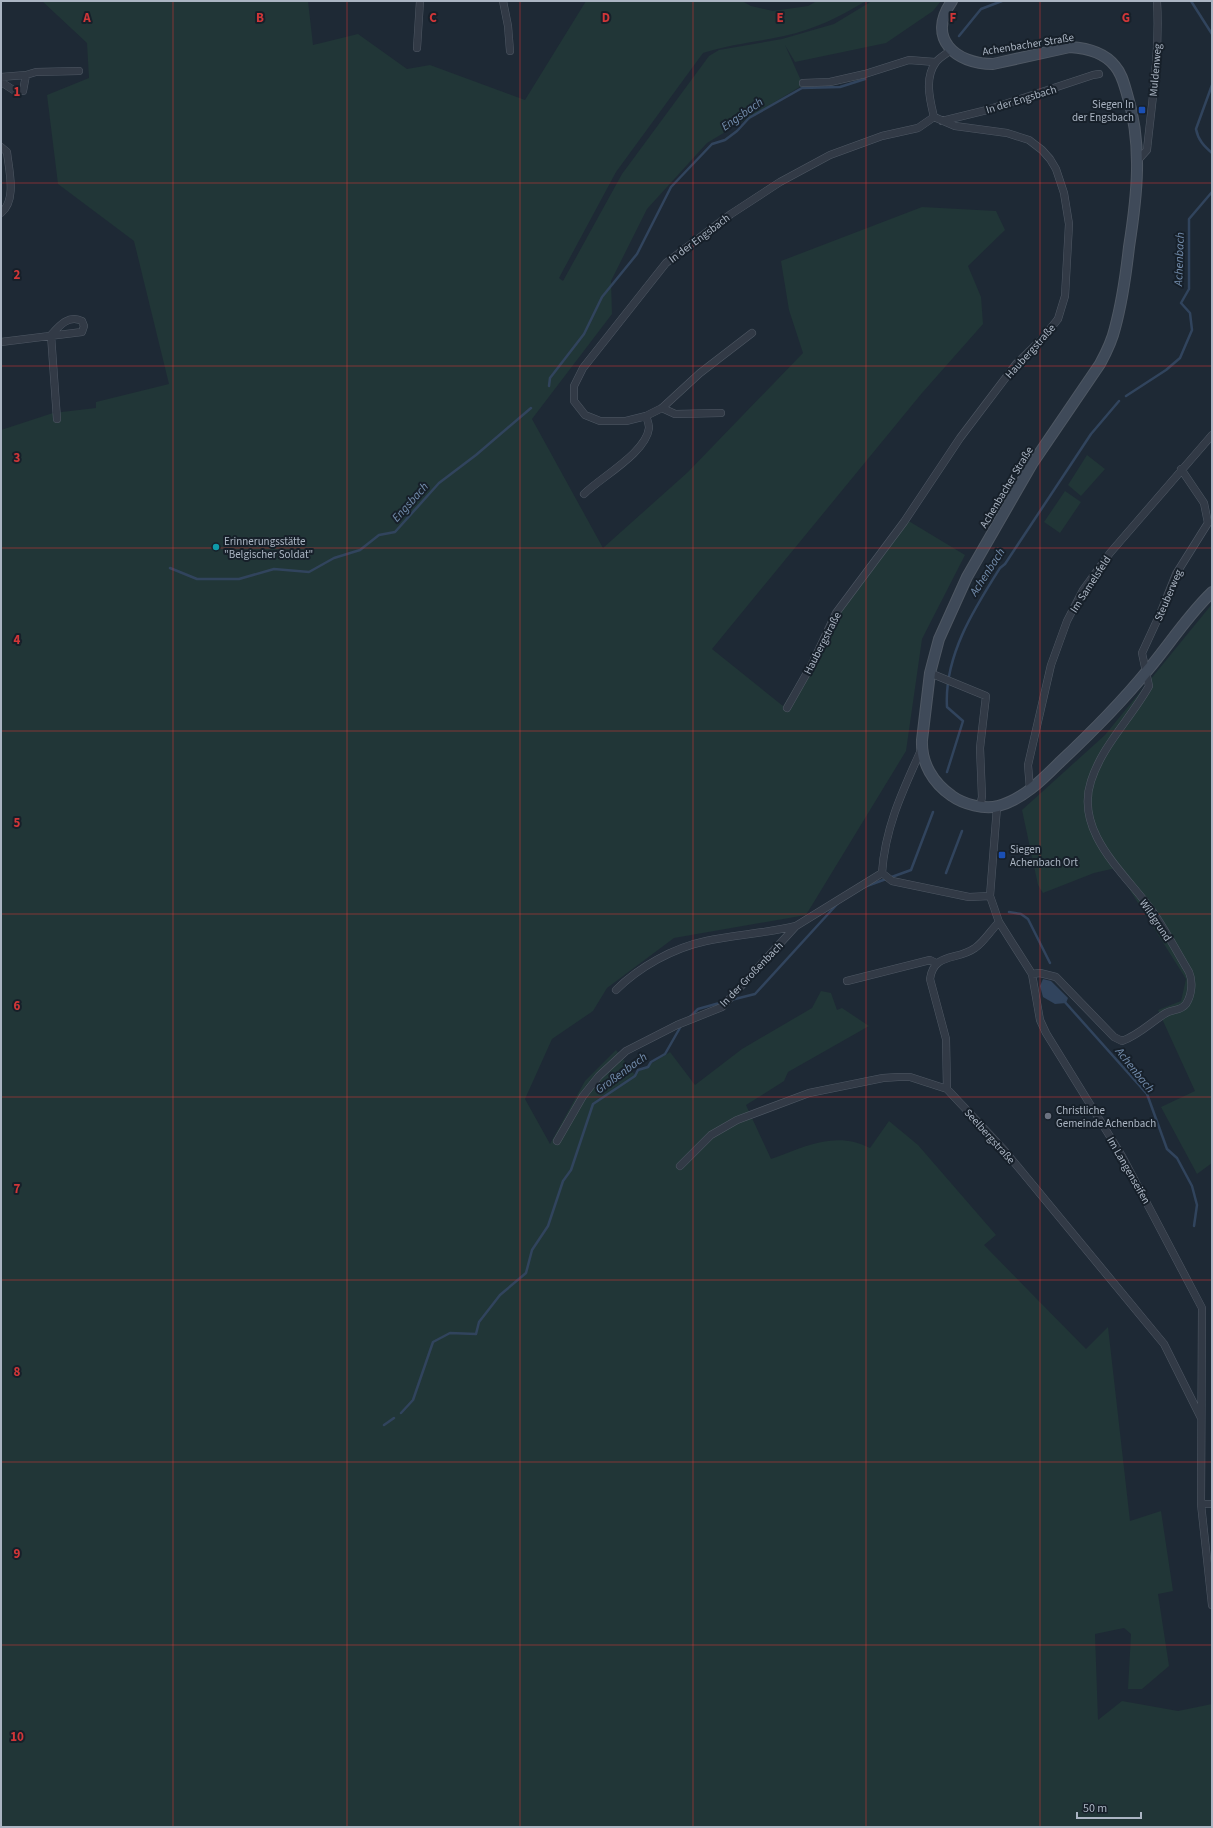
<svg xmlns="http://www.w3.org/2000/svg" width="1213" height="1828" font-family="'Source Sans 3',sans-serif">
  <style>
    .green { fill: #213637 }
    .water { fill: #31445d }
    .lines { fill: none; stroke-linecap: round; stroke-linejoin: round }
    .stream { stroke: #31445d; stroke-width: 2.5 }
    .street-casing { stroke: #4f5864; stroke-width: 8 }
    .secondary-casing { stroke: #4f5864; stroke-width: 12 }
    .street { stroke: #323a46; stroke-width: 7 }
    .secondary { stroke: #3f4a59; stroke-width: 10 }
    .grid { fill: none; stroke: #d23638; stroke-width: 1; stroke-opacity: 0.55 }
    .transit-dot { fill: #1a4fb4; stroke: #17202a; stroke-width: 1.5 }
    .culture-dot { fill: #0f9aa8; stroke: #17202a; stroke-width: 1.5 }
    .worship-dot { fill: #6b7280; stroke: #17202a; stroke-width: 1.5 }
    .labels { text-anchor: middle; stroke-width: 4; stroke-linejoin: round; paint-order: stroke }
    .street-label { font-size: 11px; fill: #abb5c3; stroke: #17202a }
    .poi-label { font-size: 11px; fill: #abb5c3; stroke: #17202a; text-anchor: start }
    .water-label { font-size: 12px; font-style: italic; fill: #738dad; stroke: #17202a }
    .grid-label { font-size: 13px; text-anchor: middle; font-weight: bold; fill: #d23638; stroke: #17202a; stroke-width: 4; stroke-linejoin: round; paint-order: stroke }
  </style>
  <rect width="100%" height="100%" fill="#1e2935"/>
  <path class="green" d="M 42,1 L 308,1 L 313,45 L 358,34 L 407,69 L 430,65 L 525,100 L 586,1 L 742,1 L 751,6 L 773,11 L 808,6 L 817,1 L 866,1 C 839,17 816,29 784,36 C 757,42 730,44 703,53 L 616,172 L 559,278 L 563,281 L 622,174 L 709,56 L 719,50 L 782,39 L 834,24 L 872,1 L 941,1 L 933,11 L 886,43 L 795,62 L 785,45 L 803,85 L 707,143 L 647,209 L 611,281 L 612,314 L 532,419 L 603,548 L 688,472 L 803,353 L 789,310 L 781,261 L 922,207 L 996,211 L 1005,230 L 968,266 L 981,297 L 983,324 L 922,393 L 712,649 L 783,706 L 809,663 L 840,604 L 907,520 L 965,555 L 922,639 L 906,751 L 806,915 L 674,938 L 607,988 L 593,1011 L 552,1039 L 525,1099 L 550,1144 L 585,1081 L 616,1050 L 634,1074 L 670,1052 L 695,1085 L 742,1049 L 812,1008 L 821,991 L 831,993 L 837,1010 L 842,1008 L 869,1026 L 788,1072 L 784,1081 L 746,1105 L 771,1159 C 804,1147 836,1130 870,1148 L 889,1121 L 918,1145 L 996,1235 L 984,1245 L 1086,1349 L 1108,1327 L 1130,1521 L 1161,1511 L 1173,1591 L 1158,1594 L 1169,1666 L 1142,1689 L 1128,1689 L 1131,1634 L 1124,1628 L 1095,1634 L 1098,1720 L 1122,1701 L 1178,1711 L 1212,1704 L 1212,1827 L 1,1827 L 1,430 L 53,413 L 96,408 L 96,402 L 169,384 L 134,241 L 58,184 L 47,95 L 89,78 L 87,43 Z
    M 1087,455 L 1105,469 L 1081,496 L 1068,485 Z
    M 1065,491 L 1081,502 L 1060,533 L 1044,522 Z
    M 1212,604 L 1212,1163 L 1197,1174 L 1161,1107 L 1195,1091 L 1158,1010 L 1181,1001 L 1186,979 L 1116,868 L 1094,873 L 1043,893 L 1038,885 L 1022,810 L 1105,735 Z"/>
  <path class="water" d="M 1043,979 L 1051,981 L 1068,998 L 1066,1003 L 1055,1004 L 1043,997 L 1040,986 Z"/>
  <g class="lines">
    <path class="stream" d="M 1191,1 L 1212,34
      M 959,36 L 981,9 L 1002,1
      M 1212,85 L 1196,129 C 1198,140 1204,146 1212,153
      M 549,386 L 550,378 L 584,334 L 602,297 L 637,254 L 671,187 L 712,144 L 725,140 L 737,131 L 749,118 L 802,88 L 840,87 L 865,79
      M 1126,396 L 1166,370 L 1180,358 L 1192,330 L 1190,313 L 1181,303 L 1189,289 L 1189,219 L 1212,192
      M 170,568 L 197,579 L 239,579 L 274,569 L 309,572 L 334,558 L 360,550 L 379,535 L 395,532 L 439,483 L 476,455 L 531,408
      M 947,772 L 963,721 L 947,707 C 944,656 974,609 1000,568 L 1005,564 L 1091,434 L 1119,401
      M 946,873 L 962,831
      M 864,887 L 911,870 L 933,812
      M 1009,912 L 1021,914 L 1028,919 L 1050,963
      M 731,1000 L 755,994 L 839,902
      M 1064,1001 L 1147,1094 L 1167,1149 L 1177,1158 L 1192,1186 L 1197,1205 L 1194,1226
      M 690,1017 L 698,1009 L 723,1002
      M 401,1413 L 413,1400 L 433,1342 L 450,1333 L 476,1334 L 479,1322 L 500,1295 L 526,1273 L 532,1250 L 548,1226 L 563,1181 L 571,1170 L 593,1104 L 635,1076 L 638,1070 L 648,1067 L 651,1062 L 665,1054 L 681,1026
      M 384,1425 L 394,1418"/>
    <g class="street-casing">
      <path id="street" d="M 503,1 L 508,26 L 510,51
        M 417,48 L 420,1
        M 26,75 L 36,72 L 79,71
        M 1,77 L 26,75 L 23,91 L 15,91 L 1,82
        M 803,83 L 830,82 L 865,74 L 909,60 L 935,62
        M 942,121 L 987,110 L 1093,75 L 1099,74
        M 1,147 L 7,152 C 9,171 17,200 1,213
        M 1138,160 L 1147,150 C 1152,101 1160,51 1157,1
        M 752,333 L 700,373 L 662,408 L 646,416 L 626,421 L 600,421 L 585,415 L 574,401 L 574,386 L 583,368 L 666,263 L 731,214 L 780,182 L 830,155 L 882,136 L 918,128 L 934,117
        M 1,342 L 82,332 L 84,326 L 82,321 C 69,314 59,326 51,335 L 57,419
        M 662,408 L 675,414 L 721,413
        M 584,494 C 601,477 646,453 649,428 C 649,424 647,419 646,416
        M 930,673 L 986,696 L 980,748 L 982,797 L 980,806
        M 787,708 L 812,664 L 836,613 L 904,522 L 960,438 L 1016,364 L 1043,338 L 1058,319 L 1065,296 L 1069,224 L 1064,193 L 1056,169 L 1050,159 L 1042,150 L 1029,140 L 1007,133 L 955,126 L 934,117 C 930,100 924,78 936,62 C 939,58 946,54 951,50
        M 1030,789 L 1028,765 L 1051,665 L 1067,621 L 1083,590 L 1110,553 L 1212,435
        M 997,807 L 990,896 L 999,922 L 1032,974 L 1040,1020 L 1046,1033 L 1122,1156 L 1202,1308 L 1201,1504 L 1212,1605
        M 882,873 C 885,827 903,790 922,748
        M 882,873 L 892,881 L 969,897 L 990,896
        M 1032,974 L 1040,973 L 1056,977 L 1114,1037 L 1122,1041 C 1139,1035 1151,1022 1166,1013 C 1173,1009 1181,1011 1186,1004 C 1192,995 1193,981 1189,972 C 1177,952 1166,931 1153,912 C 1126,874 1074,833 1091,781 C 1102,746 1131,718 1149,686 L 1142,653 L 1160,614 L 1176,574 L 1208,523 L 1204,503 L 1181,469
        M 847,981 L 930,960 L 936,963
        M 616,990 C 639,967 673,948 706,941 C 736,935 766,933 796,926
        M 947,1089 L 946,1039 L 930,979 C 934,952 957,961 975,948 C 984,942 991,930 999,922
        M 557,1141 L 583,1096 L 599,1076 L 626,1051 L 677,1025 L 722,1007 L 796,926 L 882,873
        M 680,1166 L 711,1135 L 737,1120 L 809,1093 L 883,1078 L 898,1077 L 910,1077 L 947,1089 L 1004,1150 L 1164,1344 L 1201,1418
        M 1201,1504 L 1212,1504"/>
    </g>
    <g class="secondary-casing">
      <path id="secondary" d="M 952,1 C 926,38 955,64 993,64 L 1070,47 C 1087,48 1104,52 1115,66 C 1122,74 1124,84 1127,94 C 1143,145 1137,196 1129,247 C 1126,274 1122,302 1115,328 C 1112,341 1106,353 1100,364 L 1032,464 L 967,577 L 939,639 L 930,673 L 922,740 C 921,763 933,783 952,796 C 963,804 985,810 998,806 C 1022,800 1042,780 1059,763 C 1090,734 1120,704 1147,671 C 1169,645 1187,616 1212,592"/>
    </g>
    <use href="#street" class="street"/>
    <use href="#secondary" class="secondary"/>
  </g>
  <path class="grid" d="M 173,1 L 173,1827M 347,1 L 347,1827M 520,1 L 520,1827M 693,1 L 693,1827M 866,1 L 866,1827M 1040,1 L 1040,1827M 1,183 L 1212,183M 1,366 L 1212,366M 1,548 L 1212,548M 1,731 L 1212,731M 1,914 L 1212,914M 1,1097 L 1212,1097M 1,1280 L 1212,1280M 1,1462 L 1212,1462M 1,1645 L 1212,1645"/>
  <g class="transit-dot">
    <rect x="1138" y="106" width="8" height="8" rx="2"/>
    <rect x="998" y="851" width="8" height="8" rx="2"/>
  </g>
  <circle class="culture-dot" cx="216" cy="547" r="4"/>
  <circle class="worship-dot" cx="1048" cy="1116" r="4"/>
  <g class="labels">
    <g class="street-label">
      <text transform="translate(1028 44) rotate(-9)" y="4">Achenbacher Straße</text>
      <text transform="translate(1155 70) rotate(-85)" y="4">Muldenweg</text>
      <text transform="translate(1021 99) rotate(-17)" y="4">In der Engsbach</text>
      <text transform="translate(699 238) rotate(-37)" y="4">In der Engsbach</text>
      <text transform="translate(1030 351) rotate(-48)" y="4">Haubergstraße</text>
      <text transform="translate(1006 487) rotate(-59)" y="4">Achenbacher Straße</text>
      <text transform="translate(1090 584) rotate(-57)" y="4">Im Samelsfeld</text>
      <text transform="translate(1168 595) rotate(-67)" y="4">Steuberweg</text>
      <text transform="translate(822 643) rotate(-63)" y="4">Haubergstraße</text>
      <text transform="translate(1156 920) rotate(56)" y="4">Wildgrund</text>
      <text transform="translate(751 974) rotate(-46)" y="4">In der Großenbach</text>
      <text transform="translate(990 1136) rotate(48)" y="4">Seelbergstraße</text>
      <text transform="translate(1129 1170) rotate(60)" y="4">Im Langenseifen</text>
    </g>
    <g class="poi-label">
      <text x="1134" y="108" text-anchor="end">Siegen In<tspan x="1134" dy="13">der Engsbach</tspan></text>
      <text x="224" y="545">Erinnerungsstätte<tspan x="224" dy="13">"Belgischer Soldat"</tspan></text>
      <text x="1010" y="853">Siegen<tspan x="1010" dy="13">Achenbach Ort</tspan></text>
      <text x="1056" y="1114">Christliche<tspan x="1056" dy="13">Gemeinde Achenbach</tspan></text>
    </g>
    <g class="water-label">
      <text transform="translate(742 114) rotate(-35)" y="4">Engsbach</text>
      <text transform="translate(1179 259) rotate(-88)" y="4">Achenbach</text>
      <text transform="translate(410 502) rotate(-48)" y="4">Engsbach</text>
      <text transform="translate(987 572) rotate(-57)" y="4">Achenbach</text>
      <text transform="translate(1135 1070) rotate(51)" y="4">Achenbach</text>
      <text transform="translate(621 1073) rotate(-36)" y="4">Großenbach</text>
    </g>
  </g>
  <g class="grid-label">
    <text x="87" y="22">A</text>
    <text x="260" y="22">B</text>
    <text x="433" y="22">C</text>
    <text x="606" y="22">D</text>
    <text x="780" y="22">E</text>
    <text x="953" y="22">F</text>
    <text x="1126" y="22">G</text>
    <text x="17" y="96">1</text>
    <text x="17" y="279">2</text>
    <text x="17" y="462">3</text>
    <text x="17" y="644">4</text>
    <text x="17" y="827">5</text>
    <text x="17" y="1010">6</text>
    <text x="17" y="1193">7</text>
    <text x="17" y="1376">8</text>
    <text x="17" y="1558">9</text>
    <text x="17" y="1741">10</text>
  </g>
  <rect width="1213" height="1828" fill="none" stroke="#abb5c3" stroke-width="4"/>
  <path d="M1077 1812v6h64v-6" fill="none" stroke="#abb5c3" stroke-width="2"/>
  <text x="1083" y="1812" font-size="12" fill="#abb5c3" stroke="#17202a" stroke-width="3" paint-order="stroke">50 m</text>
</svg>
